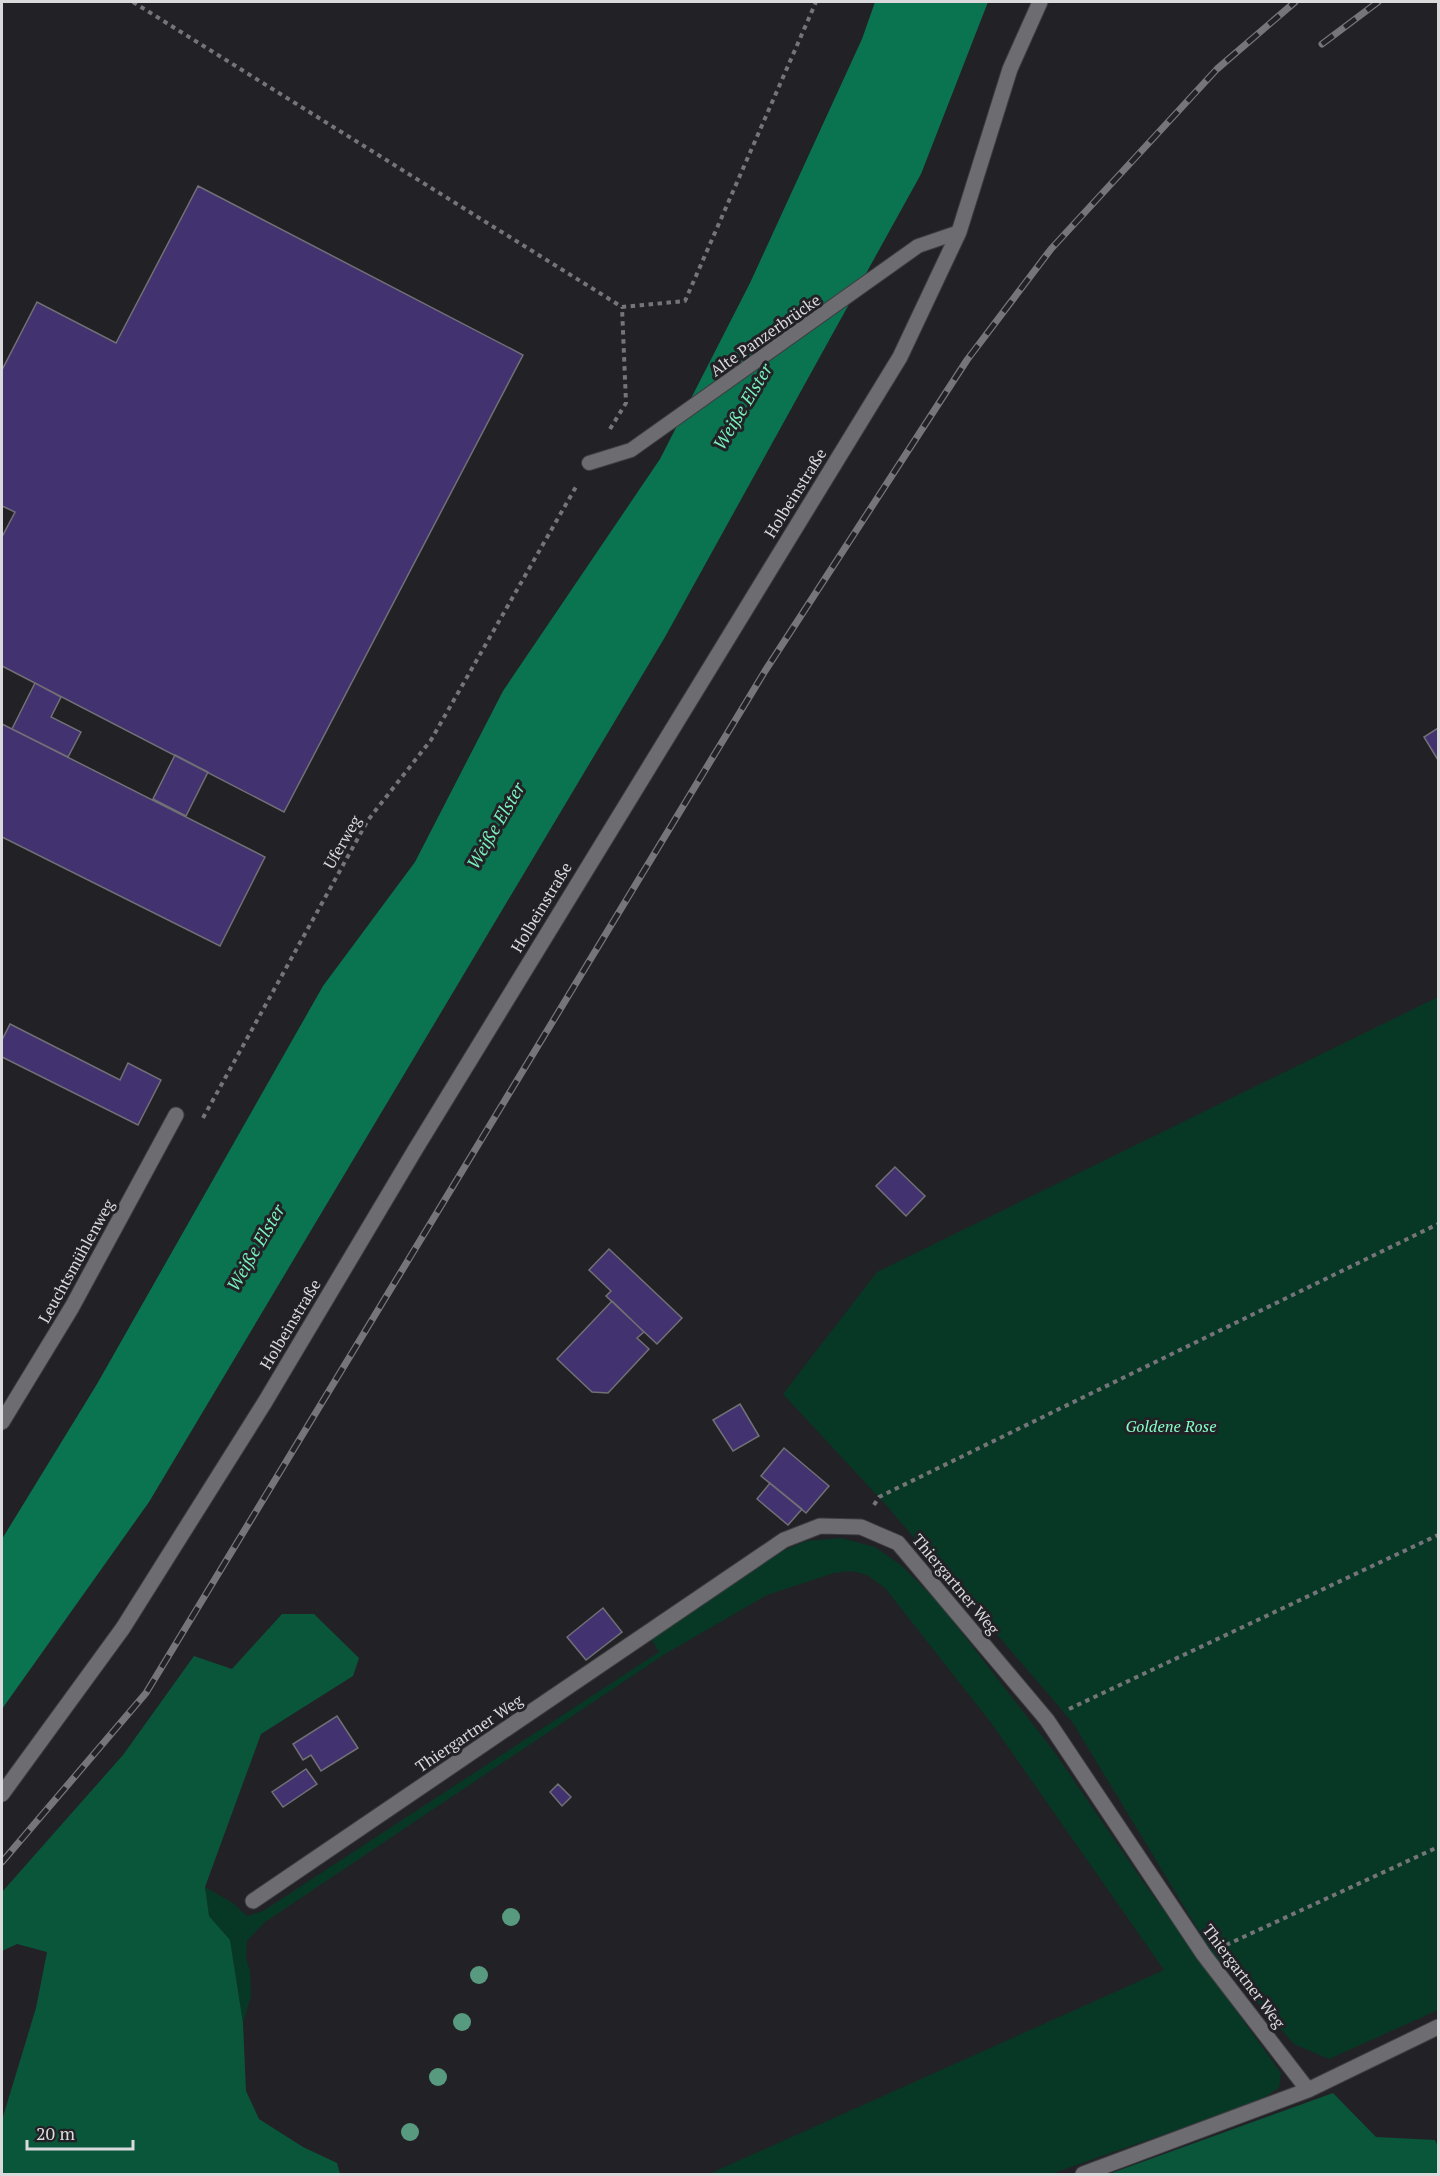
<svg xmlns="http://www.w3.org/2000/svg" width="1440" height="2176" font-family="'PT Serif',serif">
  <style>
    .green { fill: #073825 }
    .forest { fill: #0a563b }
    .water { fill: #0a7350 }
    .building { fill: #433270; stroke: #717075; stroke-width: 1.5 }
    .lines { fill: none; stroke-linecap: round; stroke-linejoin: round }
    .service-casing { stroke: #3d3d40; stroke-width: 16 }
    .minor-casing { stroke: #3d3d40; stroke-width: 17 }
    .path { stroke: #757478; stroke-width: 4; stroke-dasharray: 4.5 4.5; stroke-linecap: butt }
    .service { stroke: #6c6c71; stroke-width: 14 }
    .minor { stroke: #6c6c71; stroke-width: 15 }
    .rail-casing { stroke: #767579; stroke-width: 7 }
    .rail { stroke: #222126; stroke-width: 4.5; stroke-dasharray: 14; stroke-linecap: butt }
    .tree { fill: #589a7f }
    .labels { text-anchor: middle; stroke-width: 6; stroke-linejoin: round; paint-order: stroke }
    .street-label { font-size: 16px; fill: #dadadd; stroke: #222126 }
    .park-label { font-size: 16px; font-style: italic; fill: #84fdc7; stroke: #222126 }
    .water-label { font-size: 18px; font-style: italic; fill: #79f2bd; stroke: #222126 }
  </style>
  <rect width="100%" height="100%" fill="#222126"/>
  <path class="green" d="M 1438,997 L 1438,2010 L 1329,2059 L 1294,2044 L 1211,1951 L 1073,1723 L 886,1505 L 783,1394 L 877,1272 Z
    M 841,1538 L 875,1547 L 902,1566 L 938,1602 L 1053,1750 L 1142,1880 L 1281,2073 L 1279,2088 L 1259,2101 L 1051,2174 L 709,2174 L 1164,1970 L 992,1724 L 885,1588 L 867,1575 L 852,1571 L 834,1573 L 767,1595 L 665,1654 L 265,1922 L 247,1941 L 246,1958 L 250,1971 L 251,1996 L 243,2023 L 230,1940 L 209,1916 L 205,1887 L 233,1903 L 247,1916 L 263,1911 L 659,1652 L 651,1639 L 771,1556 L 806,1541 Z"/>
  <path class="forest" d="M 282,1614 L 314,1614 L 359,1658 L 353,1676 L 261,1734 L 205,1887 L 209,1916 L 230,1940 L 243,2023 L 246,2091 L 259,2119 L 303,2147 L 337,2163 L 340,2174 L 2,2174 L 2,2120 L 36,2008 L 47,1952 L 17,1944 L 2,1951 L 2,1892 L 123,1755 L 194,1656 L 232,1669 Z
    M 1333,2093 L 1376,2137 L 1435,2140 L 1438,2147 L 1438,2174 L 1109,2174 Z"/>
  <path class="water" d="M 875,2 L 988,2 L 921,174 L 665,637 L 149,1502 L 2,1709 L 2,1539 L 97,1384 L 323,986 L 415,862 L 503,691 L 660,459 L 750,283 L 862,39 Z"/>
  <path class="building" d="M 198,186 L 523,355 L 284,812 L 2,666 L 2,537 L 15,512 L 2,506 L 2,370 L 37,302 L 116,343 Z
    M 35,683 L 61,697 L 51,717 L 81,732 L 68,757 L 12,729 Z
    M 2,724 L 265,857 L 220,946 L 2,837 Z
    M 1438,728 L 1438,760 L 1424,737 Z
    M 175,755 L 208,772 L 186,816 L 153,799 Z
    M 10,1024 L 120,1080 L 128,1063 L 161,1080 L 138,1125 L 2,1057 L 2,1040 Z
    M 895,1167 L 925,1196 L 906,1216 L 876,1186 Z
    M 609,1249 L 682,1318 L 657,1344 L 606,1296 L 611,1291 L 589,1270 Z
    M 612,1301 L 644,1332 L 637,1338 L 649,1349 L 608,1393 L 592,1392 L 557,1359 Z
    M 740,1404 L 759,1436 L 733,1451 L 713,1420 Z
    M 784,1448 L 829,1486 L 806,1513 L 761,1476 Z
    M 770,1483 L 802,1509 L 788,1525 L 757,1499 Z
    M 603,1608 L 622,1632 L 586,1660 L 567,1637 Z
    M 337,1716 L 358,1748 L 321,1771 L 311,1755 L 303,1760 L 293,1744 Z
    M 306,1769 L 317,1784 L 283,1807 L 272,1792 Z
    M 558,1784 L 571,1797 L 562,1806 L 550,1792 Z"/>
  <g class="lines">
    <g class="service-casing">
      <path id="service" d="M 589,463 L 631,450 L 918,246 L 959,232"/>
    </g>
    <g class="minor-casing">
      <path id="minor" d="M 2,1422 L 72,1307 L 176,1115
        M 2,1794 L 123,1628 L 265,1402 L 415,1150 L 900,357 L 959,232 L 1010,69 L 1040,2
        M 253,1901 L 784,1540 L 820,1526 L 861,1527 L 898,1543 L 1047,1720 L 1204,1955 L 1308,2090
        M 1083,2174 L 1308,2090 L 1438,2027"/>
    </g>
    <path class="path" d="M 133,2 L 622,307 L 685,301 L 816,2
      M 610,429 L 626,403 L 622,307
      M 203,1118 L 368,820 L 431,740 L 577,485
      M 874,1505 L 879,1497 L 1438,1224
      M 1069,1709 L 1438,1535
      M 1226,1945 L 1438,1847"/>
    <use href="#service" class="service"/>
    <use href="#minor" class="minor"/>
    <g class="rail-casing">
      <path id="rail" d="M 1322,44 L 1378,2
        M 2,1862 L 146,1693 L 765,671 L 967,360 L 1051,249 L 1217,69 L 1295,2"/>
    </g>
    <use href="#rail" class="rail"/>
  </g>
  <g class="tree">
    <circle cx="511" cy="1917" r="9"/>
    <circle cx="479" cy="1975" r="9"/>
    <circle cx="462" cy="2022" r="9"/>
    <circle cx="438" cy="2077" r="9"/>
    <circle cx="410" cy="2132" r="9"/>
  </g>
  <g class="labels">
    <g class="street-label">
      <text transform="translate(765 335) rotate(-35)" y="6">Alte Panzerbrücke</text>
      <text transform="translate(795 493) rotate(-58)" y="6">Holbeinstraße</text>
      <text transform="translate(342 842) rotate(-60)" y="6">Uferweg</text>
      <text transform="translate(541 907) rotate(-59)" y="6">Holbeinstraße</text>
      <text transform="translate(76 1261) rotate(-61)" y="6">Leuchtsmühlenweg</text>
      <text transform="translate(290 1324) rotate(-59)" y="6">Holbeinstraße</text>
      <text transform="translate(956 1584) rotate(50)" y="6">Thiergartner Weg</text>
      <text transform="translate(469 1733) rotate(-34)" y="6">Thiergartner Weg</text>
      <text transform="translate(1244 1976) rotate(53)" y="6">Thiergartner Weg</text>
    </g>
    <g class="park-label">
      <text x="1171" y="1432">Goldene Rose</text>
    </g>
    <g class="water-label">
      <text transform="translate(743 407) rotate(-59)" y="6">Weiße Elster</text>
      <text transform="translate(496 826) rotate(-60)" y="6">Weiße Elster</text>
      <text transform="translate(256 1248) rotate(-60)" y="6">Weiße Elster</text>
    </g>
  </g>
  <rect width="1440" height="2176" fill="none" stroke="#dadadd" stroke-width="6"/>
  <path d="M27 2140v9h106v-9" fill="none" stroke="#dadadd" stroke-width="3"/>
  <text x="36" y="2140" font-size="18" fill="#dadadd" stroke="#222126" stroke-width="4.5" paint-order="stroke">20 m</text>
</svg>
